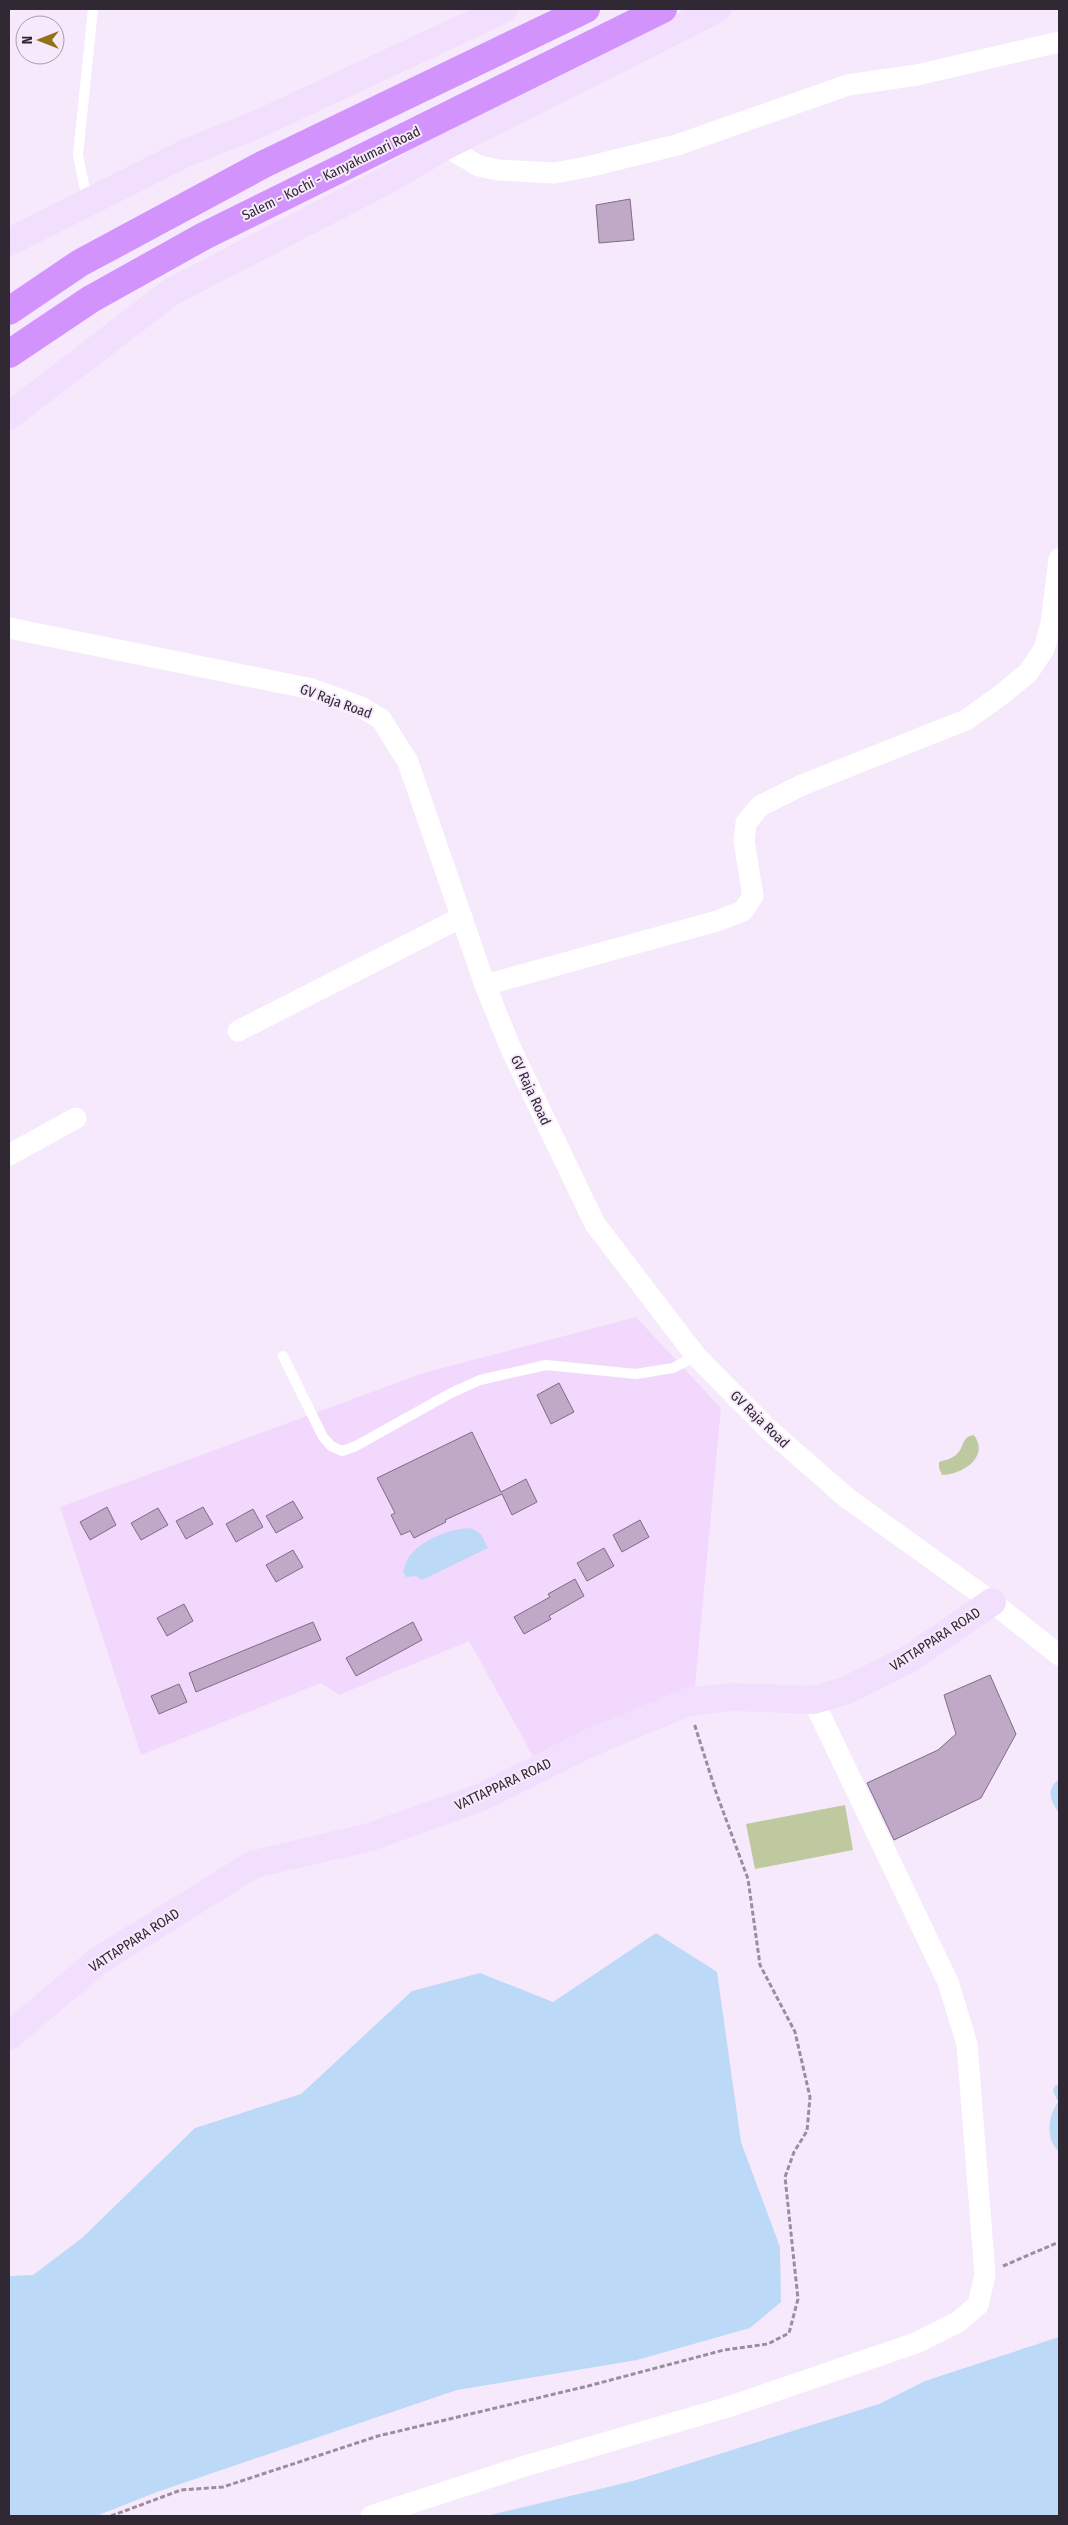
<svg xmlns="http://www.w3.org/2000/svg" width="1068" height="2525" font-family="'Fira Sans Condensed',sans-serif">
  <style>
    .built { fill: #f3d8fd }
    .garden { fill: #bfc99f }
    .water { fill: #bcdaf7 }
    .building { fill: #bfa9c6; stroke: #806c87 }
    .lines { fill: none; stroke-linecap: round; stroke-linejoin: round }
    .path { stroke: #9a8e9e; stroke-width: 3; stroke-dasharray: 5 2.5; stroke-linecap: butt }
    .lane { stroke: #fff; stroke-width: 10 }
    .street { stroke: #fff; stroke-width: 21 }
    .secondary { stroke: #f2dffe; stroke-width: 28 }
    .highway { stroke: #d294fc; stroke-width: 28 }
    .labels { text-anchor: middle; stroke-width: 4; stroke-linejoin: round; paint-order: stroke }
    .street-label { font-size: 14px; fill: #302833; stroke: #f7e9fc }
  </style>
  <rect width="100%" height="100%" fill="#f7e9fc"/>
  <path class="built" d="M 636,1317 L 721,1408 L 695,1687 L 534,1758 L 469,1641 L 339,1695 L 321,1683 L 141,1755 L 60,1507 L 423,1373 Z"/>
  <path class="garden" d="M 974,1435 C 990,1457 962,1475 942,1475 L 939,1468 L 939,1462 C 945,1460 952,1459 957,1454 C 965,1446 961,1437 974,1435 Z
    M 845,1805 L 853,1850 L 755,1869 L 746,1824 Z"/>
  <path class="water" d="M 471,1528 L 481,1534 L 488,1548 L 422,1580 L 416,1576 L 406,1577 L 403,1572 C 405,1566 407,1558 411,1554 C 426,1538 449,1529 471,1528 Z
    M 1059,1779 L 1059,1813 C 1050,1801 1046,1789 1059,1779 Z
    M 656,1933 L 717,1972 L 741,2142 L 780,2247 L 781,2302 L 750,2328 L 637,2360 L 457,2390 L 157,2492 L 96,2516 L 9,2516 L 9,2276 L 33,2275 L 82,2238 L 195,2128 L 301,2094 L 412,1991 L 480,1973 L 553,2002 Z
    M 1059,2084 L 1059,2152 C 1045,2139 1048,2116 1058,2102 L 1053,2091 L 1055,2086 Z
    M 1059,2337 L 1059,2516 L 486,2516 L 633,2481 L 879,2404 L 925,2381 Z"/>
  <path class="building" d="M 630,199 L 634,240 L 599,243 L 596,205 Z
    M 559,1383 L 574,1412 L 551,1424 L 537,1395 Z
    M 472,1432 L 501,1492 L 526,1479 L 537,1502 L 512,1515 L 502,1494 L 445,1520 L 446,1522 L 414,1538 L 410,1531 L 401,1535 L 391,1515 L 395,1513 L 377,1478 Z
    M 293,1501 L 303,1518 L 276,1533 L 266,1516 Z
    M 107,1507 L 116,1525 L 90,1540 L 80,1522 Z
    M 203,1507 L 213,1524 L 186,1539 L 176,1521 Z
    M 158,1508 L 168,1525 L 141,1540 L 131,1523 Z
    M 253,1509 L 263,1527 L 236,1542 L 226,1524 Z
    M 640,1520 L 649,1537 L 622,1552 L 613,1535 Z
    M 604,1548 L 614,1566 L 587,1581 L 577,1563 Z
    M 293,1550 L 303,1567 L 276,1582 L 266,1565 Z
    M 575,1579 L 584,1596 L 549,1616 L 551,1619 L 524,1634 L 514,1617 L 550,1597 L 548,1594 Z
    M 184,1604 L 193,1621 L 167,1636 L 157,1618 Z
    M 313,1622 L 321,1640 L 196,1692 L 189,1673 Z
    M 413,1622 L 422,1640 L 356,1676 L 346,1658 Z
    M 990,1675 L 1016,1734 L 981,1798 L 894,1840 L 867,1783 L 938,1750 L 956,1734 L 944,1695 Z
    M 179,1684 L 187,1702 L 159,1714 L 151,1696 Z"/>
  <g class="lines">
    <path class="path" d="M 1003,2266 L 1059,2242
      M 111,2516 L 181,2490 L 223,2487 L 378,2436 L 588,2386 L 724,2350 L 768,2344 L 789,2333 L 798,2299 L 785,2177 L 794,2152 L 807,2131 L 810,2097 L 795,2032 L 760,1965 L 748,1879 L 716,1792 L 694,1723"/>
    <path class="lane" d="M 87,200 L 78,155 L 93,9
      M 283,1356 L 323,1437 L 331,1446 L 342,1451 L 356,1446 L 451,1393 L 480,1380 L 546,1365 L 636,1374 L 673,1368 L 696,1356"/>
    <path class="street" d="M 445,146 L 479,166 L 498,170 L 554,173 L 587,167 L 677,145 L 848,85 L 917,75 L 1059,42
      M 9,628 L 312,689 L 361,707 L 381,719 L 408,762 L 485,985 L 511,1049 L 595,1224 L 696,1356 L 767,1428 L 847,1498 L 992,1602 L 1059,1655
      M 485,985 L 717,921 L 743,911 L 753,896 L 744,841 L 746,823 L 760,806 L 802,785 L 966,720 L 1001,695 L 1028,673 L 1044,649 L 1051,624 L 1059,559
      M 238,1031 L 462,917
      M 9,1155 L 76,1118
      M 371,2516 L 525,2466 L 728,2407 L 916,2343 L 958,2322 L 978,2305 L 985,2275 L 967,2044 L 948,1982 L 813,1700"/>
    <path class="secondary" d="M 9,242 L 186,153 L 256,125 L 504,9
      M 9,416 L 171,292 L 389,179 L 445,146 L 717,9
      M 9,2036 L 98,1961 L 254,1864 L 370,1837 L 482,1797 L 592,1742 L 688,1702 L 732,1697 L 813,1700 L 845,1691 L 909,1659 L 992,1602"/>
    <path class="highway" d="M 9,311 L 80,263 L 262,165 L 586,9
      M 9,354 L 91,299 L 204,236 L 663,9"/>
  </g>
  <g class="labels">
    <g class="street-label">
      <text transform="translate(331 173) rotate(-26)" y="5">Salem - Kochi - Kanyakumari Road</text>
      <text transform="translate(336 701) rotate(20)" y="5">GV Raja Road</text>
      <text transform="translate(531 1090) rotate(65)" y="5">GV Raja Road</text>
      <text transform="translate(760 1419) rotate(44)" y="5">GV Raja Road</text>
      <text transform="translate(935 1639) rotate(-33)" y="5">VATTAPPARA ROAD</text>
      <text transform="translate(503 1784) rotate(-25)" y="5">VATTAPPARA ROAD</text>
      <text transform="translate(134 1940) rotate(-33)" y="5">VATTAPPARA ROAD</text>
    </g>
  </g>
  <rect width="1068" height="2525" fill="none" stroke="#302833" stroke-width="20"/>
  <g transform="translate(40 40) rotate(270)"><circle r="24" fill="#f7e9fc" stroke="#a79cac"/>
  <path d="M0-4L9 19L0 12L-9 19Z" fill="#927117"/>
  <text y="-8" font-size="14" font-weight="bold" text-anchor="middle" fill="#302833">N</text>
  </g>
</svg>
